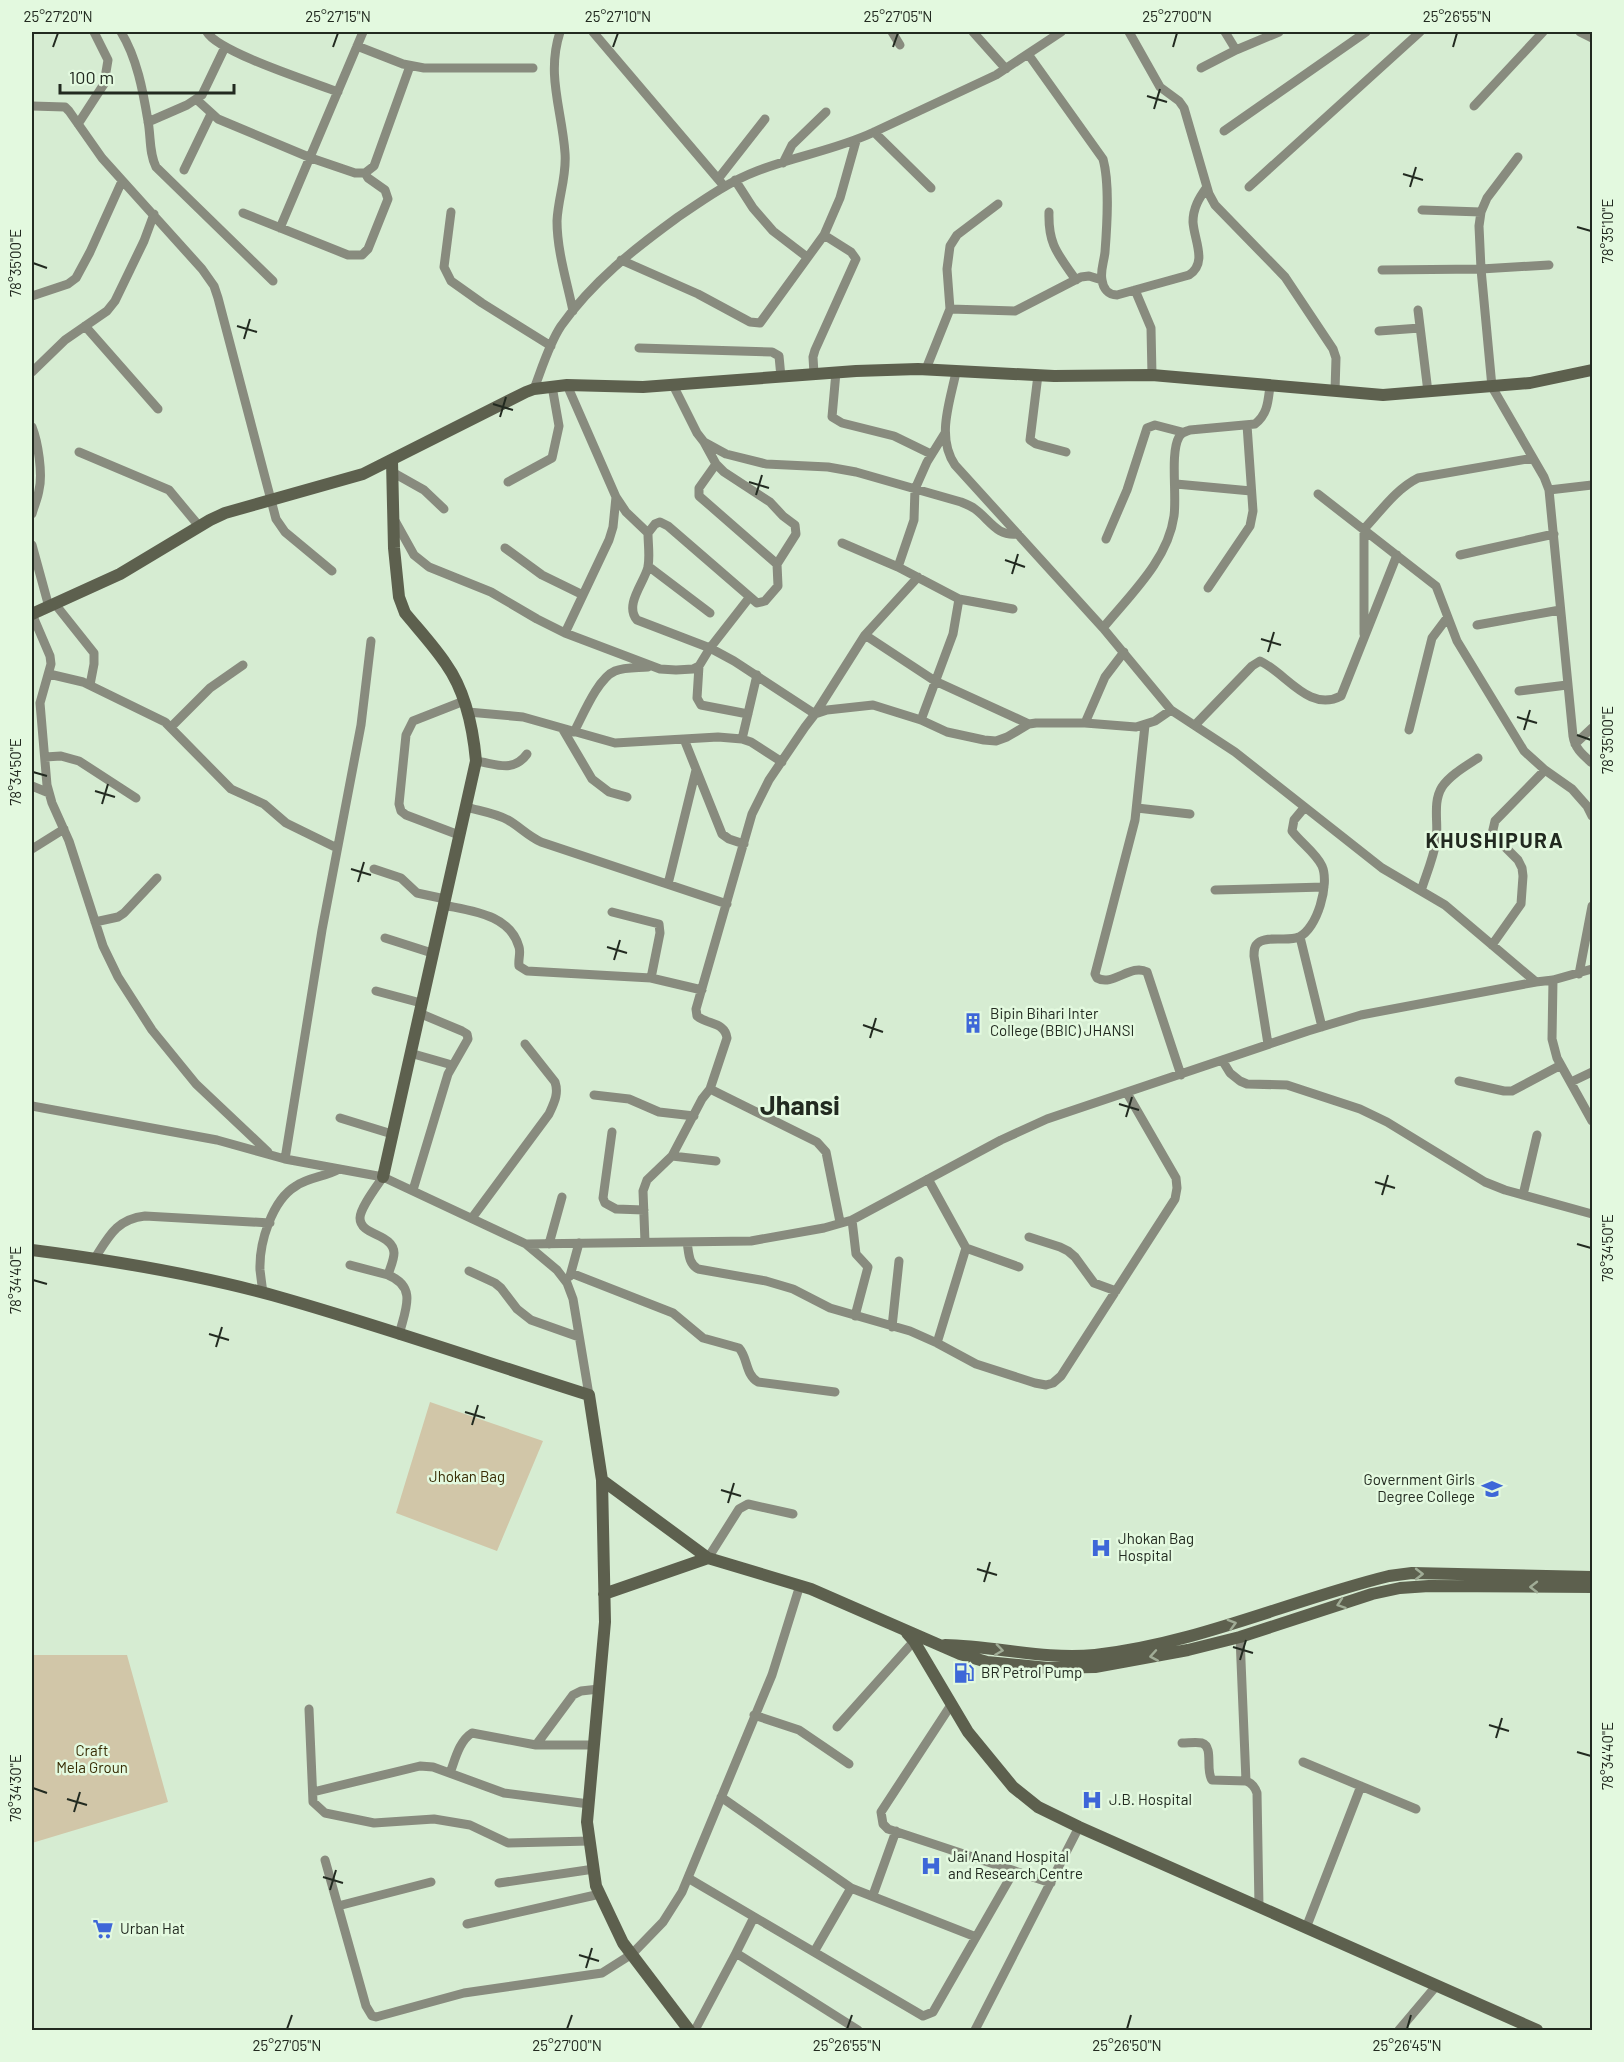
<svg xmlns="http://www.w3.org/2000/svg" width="1624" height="2062" font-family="Barlow,sans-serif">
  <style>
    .green { fill: #d1c6a8 }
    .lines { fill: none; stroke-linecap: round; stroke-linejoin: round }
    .street { stroke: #888b7e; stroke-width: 9 }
    .secondary { stroke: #5d604e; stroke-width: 12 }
    .oneway { stroke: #a0ac96 }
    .ticks { fill: none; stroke: #222a20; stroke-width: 2 }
    .labels { text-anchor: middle; stroke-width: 5; stroke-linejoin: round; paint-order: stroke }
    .poi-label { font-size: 15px; fill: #222a20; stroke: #e3f9df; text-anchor: start }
    .park-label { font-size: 15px; fill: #372b03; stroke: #e3f9df }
    .district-label { font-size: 21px; font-weight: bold; letter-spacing: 1.5px; fill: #222a20; stroke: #e3f9df }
    .town-label { font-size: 27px; font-weight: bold; fill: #222a20; stroke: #e3f9df }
    .neatline { fill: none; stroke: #222a20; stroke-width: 2 }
    .ticks-label { font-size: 15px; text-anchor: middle; fill: #222a20 }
  </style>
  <rect width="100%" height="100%" fill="#d6ecd2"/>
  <path class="green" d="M 430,1402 L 543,1441 L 497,1551 L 396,1513 Z
    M 32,1655 L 127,1655 L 168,1802 L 32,1843 Z"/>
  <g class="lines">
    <path class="street" d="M 121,32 C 137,58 143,91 148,121 C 151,137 149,153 156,167 L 273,281
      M 207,32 C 218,52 312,82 338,92
      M 560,32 C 546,75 562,110 565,153 C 567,176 558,198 557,221 C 557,251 567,282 573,311
      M 593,32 L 724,186
      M 892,32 L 900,45
      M 973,32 L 1006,69
      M 1129,32 L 1160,87 L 1179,101 L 1184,108 L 1209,194 L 1215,205 L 1285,277 L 1333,349 L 1336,358 L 1335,391
      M 1580,32 L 1592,38
      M 357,46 L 403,64 L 424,68 L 533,68
      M 1236,50 L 1279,32
      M 1028,54 L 1103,159 C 1110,184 1107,226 1105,252 C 1104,262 1100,271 1102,280 C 1103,288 1108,295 1117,295 L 1189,275 C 1208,263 1194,240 1193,222 C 1193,208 1199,198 1207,187
      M 1201,68 L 1236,50 L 1225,32
      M 196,99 L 218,119 L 311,158 L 355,173 L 365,173 L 374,166 L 410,66
      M 32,106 L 65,107 L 69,111 L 102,158 L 202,269 L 214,286 L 218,298 L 276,519 L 285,532 L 332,571
      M 1474,106 L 1543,32
      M 148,122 L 187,105 L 202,95 L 225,47
      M 78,124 L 104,84 L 108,60 L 94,32
      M 1224,131 L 1366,32
      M 874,132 L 931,188
      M 1518,157 L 1487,198 L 1481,212 L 1479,226 L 1481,269 L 1492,387 L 1544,477 L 1549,490 L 1592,485
      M 783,163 L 792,145 L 826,112
      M 184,170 L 211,114
      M 718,179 L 765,119
      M 735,180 L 753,208 L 773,231 L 807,257
      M 1249,187 L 1420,32
      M 1422,210 L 1481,212
      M 451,212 L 444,267 L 451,281 L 482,303 L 551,346
      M 1049,212 C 1048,245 1058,254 1076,280
      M 243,213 L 348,255 L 362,255 L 368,249 L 388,199 L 385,190 L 368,178 L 365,173
      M 280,228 L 363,32
      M 621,260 L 698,294 L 750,322 L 760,323 L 824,235 L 840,198 L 856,141
      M 1382,270 L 1481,269 L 1549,265
      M 1135,290 L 1151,328 L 1152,375
      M 32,296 L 68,284 L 76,278 L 90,252 L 122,181
      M 950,309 L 1015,311 L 1081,277 L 1089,276 L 1102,280
      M 1418,310 L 1428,392
      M 85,326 L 158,409
      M 1379,331 L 1420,328
      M 639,348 L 772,352 L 779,356 L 781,377
      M 926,369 L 950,309 L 947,269 L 950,246 L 957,235 L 998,204
      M 32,372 L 65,340 L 107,311 L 115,301 L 144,241 L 154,214
      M 836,372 L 832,417 L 842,423 L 894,436 L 931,454
      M 956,372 C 950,402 936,437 955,465 L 1103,628 L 1171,710 L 1235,752 L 1382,868 L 1445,905 L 1536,982
      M 814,374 L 813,357 L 815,350 L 856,259 L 851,252 L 824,235
      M 1038,375 L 1030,440 L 1036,444 L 1066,452
      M 567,385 L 616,497 L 626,512 L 648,533
      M 673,385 L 697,433 L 704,442 L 726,454 L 766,464 L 828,467 L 856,472 L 961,502 C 966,504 971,506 975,509 C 990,520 997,537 1018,534
      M 534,389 C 542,368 549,344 561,326 C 593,281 634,249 678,217 C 703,200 728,182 757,171 C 795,156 836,150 874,132 L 996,75 L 1061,32
      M 32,427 C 38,442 43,474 39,490 C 38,498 34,506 32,514
      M 704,442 L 716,464 L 724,472 L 770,502 L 783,516 L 795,525 L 796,534 L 777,564 L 778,586 L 765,601 L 757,603 L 668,526 L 660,522 L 655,524 L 648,533 C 648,544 650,556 648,567 C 644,583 624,605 637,620 L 710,648 L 734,661 L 815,714 L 865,635 L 918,577
      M 79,452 L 169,490 L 199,526
      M 716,464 L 699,488 L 699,496 L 777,564
      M 392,472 L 424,490 L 444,509
      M 508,482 L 552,458 L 559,426 L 552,386
      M 1176,484 L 1251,491
      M 1549,490 L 1573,736 C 1575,749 1583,755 1592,763
      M 1318,494 L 1436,586 L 1457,641 L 1524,751 L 1545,770 L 1572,789 L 1587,806 L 1592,816
      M 394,519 L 414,555 L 429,567 L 491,592 L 537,619 L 565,633 L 660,669 L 676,670 L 693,669 L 699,666 L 710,648 L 749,598
      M 1106,539 L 1127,490 L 1147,428 L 1155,425 L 1182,432
      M 842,543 L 898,567
      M 32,545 L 49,607
      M 505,548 L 542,575 L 583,595
      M 1460,555 L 1554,534
      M 648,566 L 710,613
      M 1208,588 L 1250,526 L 1253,511 L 1247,425
      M 959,599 L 1013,609
      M 55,604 L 94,653 L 94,664 L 90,685
      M 32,614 L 50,656 L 51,664 L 40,703 L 47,785 L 52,803 L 69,841 L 103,946 L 118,977 L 152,1030 L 196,1084 L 268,1152
      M 1477,625 L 1560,610
      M 1103,628 C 1130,595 1168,560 1174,516 C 1177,495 1170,453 1179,437 C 1181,432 1185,432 1190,430 L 1255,424 C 1268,414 1268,401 1270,386
      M 565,633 L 609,540 L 613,527 L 616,497
      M 1364,634 L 1364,529 C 1381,511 1396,489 1418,478 L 1533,458
      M 865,635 L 935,681 L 1029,724
      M 699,666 L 697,698 L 701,705 L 748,714
      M 49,674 L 83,682 L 165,722 L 231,789 L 264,804 L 286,823 L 337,848
      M 1519,691 L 1567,685
      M 468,712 L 523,717 L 615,743 L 718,737 L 742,739 L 751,742 L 782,762
      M 921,720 L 953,634 L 959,599 L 898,567 L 914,520 L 915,489 L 927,462 L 945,433
      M 1085,723 L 1105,677 L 1124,652
      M 1145,725 L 1135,820 L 1095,974 L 1097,978 C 1113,987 1131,963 1147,972 L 1181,1075
      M 1195,725 L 1252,666 L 1260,661 C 1286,673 1309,713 1341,696 L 1397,555
      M 171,727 L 210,688 L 243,665
      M 562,728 L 592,779 L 609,792 L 627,797
      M 1409,730 L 1432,638 L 1447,618
      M 574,732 C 583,715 598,678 615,671 C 625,667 638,668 648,667
      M 684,739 L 722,834 L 729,839 L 744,844
      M 742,739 L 757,675
      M 1575,744 L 1592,728
      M 45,757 L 61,756 L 79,761 L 136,798
      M 476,761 C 497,764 513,773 527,754
      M 32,786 L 49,793
      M 466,807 C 480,811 495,813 508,820 C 520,827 528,836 541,842 L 727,904
      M 1137,808 L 1190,814
      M 459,835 L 406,815 L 401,811 L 399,804 L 406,735 L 413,721 L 464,701
      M 32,849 L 64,829
      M 374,869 L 401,878 L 417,893 L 445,899
      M 668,884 L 696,770
      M 1215,890 L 1324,887
      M 1421,891 C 1426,875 1433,859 1436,842 C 1439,824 1432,803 1442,787 C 1450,775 1466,766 1478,758
      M 443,905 C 471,911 510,914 519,947 C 521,953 518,959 519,966 L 527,971 L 651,978 L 702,990
      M 612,912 L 659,924 L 660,933 L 651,978
      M 95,922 L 118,917 L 124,913 L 157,878
      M 1300,937 L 1322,1027
      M 385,938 L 432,953
      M 1492,945 L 1521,904 L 1523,876 L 1522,868 L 1518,860 L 1492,834 L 1495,821 L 1545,770
      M 1579,974 L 1592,906
      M 1553,980 L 1552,1039 L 1557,1058 L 1592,1121
      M 376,991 L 421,1003
      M 1268,1044 L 1254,956 C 1254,951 1254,946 1258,943 C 1268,935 1287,942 1299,937 C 1317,929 1330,884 1322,866 C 1316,853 1301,843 1292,831 L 1294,820 L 1304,808
      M 410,1053 L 452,1065
      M 1222,1060 L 1230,1073 L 1240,1081 L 1247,1084 L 1287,1085 L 1360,1109 L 1387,1122 L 1485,1182 L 1505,1190 L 1592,1214
      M 1459,1081 L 1504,1091 L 1512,1091 L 1561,1065
      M 1571,1082 L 1592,1072
      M 594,1095 L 629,1099 L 659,1112 L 694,1116
      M 32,1106 L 217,1140 L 285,1159 L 383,1177 L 526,1244 L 557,1270 L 567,1283 L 573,1299 L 589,1395
      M 340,1118 L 392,1134
      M 612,1132 L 603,1198 L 605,1203 L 616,1209 L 644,1210
      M 672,1156 L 716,1161
      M 285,1159 L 322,930 L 361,725 L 371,641
      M 383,1177 C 377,1186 360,1208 360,1218 C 360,1236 393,1233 394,1253 C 394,1260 390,1268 388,1275 C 418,1287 405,1310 399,1335
      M 928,1179 L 966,1248 L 1019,1267
      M 413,1190 L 448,1074 L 468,1039 L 467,1034 L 462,1031 L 419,1013
      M 1523,1195 L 1537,1135
      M 472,1218 L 549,1114 C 554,1103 559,1094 555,1082 L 525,1044
      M 852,1220 L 856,1254 L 868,1267 L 855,1316
      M 840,1222 L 826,1152 L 817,1142 L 710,1089 L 727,1038 C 725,1022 708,1025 697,1016 L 696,1009 L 752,814 L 769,780 L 805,727 L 815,714 L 827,710 L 873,705 L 921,720 L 947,732 L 984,740 L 996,741 L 1007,737 L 1029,724 L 1036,723 L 1085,723 L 1136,727 L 1155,721 L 1171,710
      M 1029,1237 L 1060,1247 L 1068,1251 L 1075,1257 L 1094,1283 L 1116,1291
      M 645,1242 L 643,1191 L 647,1180 L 672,1156 L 702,1099 L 710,1089
      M 687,1242 C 689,1253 688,1263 698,1269 L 766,1281 L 793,1289 L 830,1308 L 910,1331 L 937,1343 L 976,1364 L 1035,1383 L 1046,1385 L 1053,1383 L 1061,1376 L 1175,1199 L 1177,1188 L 1176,1178 L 1127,1093
      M 526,1244 L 751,1241 L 824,1228 L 852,1220 L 1001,1140 L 1047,1119 L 1308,1031 L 1361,1015 L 1536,982 L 1553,980 L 1592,969
      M 549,1244 L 562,1197
      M 95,1258 C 109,1236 117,1219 145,1216 L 270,1223
      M 350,1265 L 388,1275
      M 469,1271 L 495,1283 L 501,1288 L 517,1309 L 531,1320 L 579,1337
      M 571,1273 L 673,1313 L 703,1338 L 739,1348 C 748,1358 745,1374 758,1382 L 835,1392
      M 570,1276 L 579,1243
      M 263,1293 C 262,1286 261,1278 260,1270 C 259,1243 272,1200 296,1186 C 309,1177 325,1177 339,1169
      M 892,1327 L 899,1261
      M 937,1343 L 966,1248
      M 708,1558 L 739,1509 L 748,1504 L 793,1514
      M 1240,1637 L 1246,1781
      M 951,1705 L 881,1812 L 883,1824 L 888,1829 L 1051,1883
      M 309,1709 L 313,1802 L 325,1813 L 374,1823 L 434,1819 L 470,1825 L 508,1843 L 590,1841
      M 754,1715 L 799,1730 L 849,1764
      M 837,1727 L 914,1641
      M 1182,1743 C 1188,1743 1197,1742 1202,1743 C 1214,1747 1205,1770 1212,1780 L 1246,1781 C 1252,1783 1255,1787 1257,1793 L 1259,1907
      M 536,1745 L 573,1695 L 581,1691 L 599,1689
      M 1303,1762 L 1416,1809
      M 450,1773 C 455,1760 459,1741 472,1733 L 536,1745 L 594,1745
      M 313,1792 L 420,1766 L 433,1767 L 504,1793 L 589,1804
      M 721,1797 L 851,1888
      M 325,1860 L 366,2006 L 372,2016 L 376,2017 L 464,1993 L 602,1973 L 632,1954 L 663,1922 L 682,1892 L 772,1675 L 800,1585
      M 688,1878 L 923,2016 L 933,2012 L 1014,1871
      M 499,1883 L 594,1869
      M 873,1895 L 896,1831
      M 338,1906 L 431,1882
      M 467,1924 L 600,1894
      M 1306,1928 L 1361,1786
      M 814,1952 L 851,1888 L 976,1937
      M 736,1953 L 754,1917
      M 695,2030 L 736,1953 L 858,2030
      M 975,2030 L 1079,1827
      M 1399,2030 L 1437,1985"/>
    <path class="secondary" d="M 32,614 L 120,574 L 210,520 L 225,513 L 363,474 L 526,392 L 534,389 L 567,385 L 643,387 L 856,371 L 918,369 L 1054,376 L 1152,375 L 1383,395 L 1530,383 L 1592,370
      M 383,1177 L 476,761 C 473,728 466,692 446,664 C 434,646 419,630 405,613 L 399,597 L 394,548 L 392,461
      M 32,1250 C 117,1261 203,1275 286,1299 C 387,1328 488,1363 589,1395 L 602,1480 L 605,1622 L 587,1822 L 596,1886 L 623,1943 L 689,2030
      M 602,1480 L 708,1558 L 811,1589 L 960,1654 L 987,1662 L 1048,1668 L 1095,1667 L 1188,1650 L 1240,1637 L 1372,1594 L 1400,1588 L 1429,1586 L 1592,1587
      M 604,1594 L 708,1558
      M 907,1633 L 914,1641 L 968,1732 L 1013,1787 L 1038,1807 L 1079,1827 L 1537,2030
      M 945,1645 C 995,1646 1044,1660 1095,1655 C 1196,1644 1291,1600 1389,1576 L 1412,1573 L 1592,1577"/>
  </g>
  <defs><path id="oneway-chevron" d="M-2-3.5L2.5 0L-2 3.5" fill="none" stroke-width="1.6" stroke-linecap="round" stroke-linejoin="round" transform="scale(1.5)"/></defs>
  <g class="oneway">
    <use href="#oneway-chevron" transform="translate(1419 1574)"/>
    <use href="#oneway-chevron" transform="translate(1534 1587) rotate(-180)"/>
    <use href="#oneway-chevron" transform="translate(1341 1604) rotate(161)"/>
    <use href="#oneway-chevron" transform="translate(1232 1624) rotate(-16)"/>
    <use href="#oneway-chevron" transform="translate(999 1650) rotate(8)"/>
    <use href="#oneway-chevron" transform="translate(1154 1656) rotate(170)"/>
  </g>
  <path class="ticks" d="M 53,47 L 58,33M 333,47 L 338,33M 613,47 L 618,33M 893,47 L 898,33M 1173,47 L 1177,33M 1453,47 L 1457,33M 1147,96 L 1167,102M 1154,109 L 1160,89M 1403,174 L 1423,180M 1410,187 L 1416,167M 1577,227 L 1591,231M 33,263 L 47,268M 237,326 L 257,332M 244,339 L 250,319M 493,404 L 513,410M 500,417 L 506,397M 749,482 L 769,488M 756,495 L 762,475M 1005,560 L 1025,567M 1012,574 L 1018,554M 1261,639 L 1281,645M 1268,652 L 1274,632M 1517,717 L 1537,723M 1524,730 L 1530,710M 1577,735 L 1591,740M 33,772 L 47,776M 95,791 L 115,797M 102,804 L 108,784M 351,869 L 371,875M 358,882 L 364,862M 607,947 L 627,953M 614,960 L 620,940M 863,1025 L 883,1032M 870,1038 L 876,1018M 1119,1104 L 1139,1110M 1126,1117 L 1132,1097M 1375,1182 L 1395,1188M 1382,1195 L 1388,1175M 1577,1244 L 1591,1248M 33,1280 L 47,1284M 209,1334 L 229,1340M 216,1347 L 222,1327M 465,1412 L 485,1418M 472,1425 L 478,1405M 721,1490 L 741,1496M 728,1503 L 734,1483M 977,1569 L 997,1575M 984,1582 L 990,1562M 1233,1647 L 1253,1653M 1240,1660 L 1246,1640M 1489,1725 L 1509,1731M 1496,1738 L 1502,1718M 1577,1752 L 1591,1756M 33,1788 L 47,1793M 67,1799 L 87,1805M 74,1812 L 80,1792M 323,1877 L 343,1883M 330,1890 L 336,1870M 579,1955 L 599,1961M 586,1968 L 592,1948M 287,2029 L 292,2015M 567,2029 L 572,2015M 847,2029 L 852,2015M 1127,2029 L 1131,2015M 1407,2029 L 1411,2015"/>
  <defs>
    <g id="building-bare" transform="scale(1.62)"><path d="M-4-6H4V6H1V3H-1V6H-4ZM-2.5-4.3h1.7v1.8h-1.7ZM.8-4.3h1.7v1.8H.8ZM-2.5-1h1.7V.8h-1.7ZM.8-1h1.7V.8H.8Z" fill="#3e67d8" stroke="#e3f9df" stroke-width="2.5" paint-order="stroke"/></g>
    <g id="university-bare" transform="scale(1.62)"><path d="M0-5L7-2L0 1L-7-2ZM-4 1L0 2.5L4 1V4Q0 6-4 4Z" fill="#3e67d8" stroke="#e3f9df" stroke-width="2.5" paint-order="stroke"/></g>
    <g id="hospital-bare" transform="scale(1.62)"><path d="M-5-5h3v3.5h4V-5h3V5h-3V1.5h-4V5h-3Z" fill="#3e67d8" stroke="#e3f9df" stroke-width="2.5" paint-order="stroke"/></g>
    <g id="fuel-bare" transform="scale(1.62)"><path d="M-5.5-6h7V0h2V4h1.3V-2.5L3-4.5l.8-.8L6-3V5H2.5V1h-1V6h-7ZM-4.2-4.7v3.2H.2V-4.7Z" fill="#3e67d8" stroke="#e3f9df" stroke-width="2.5" paint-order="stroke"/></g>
    <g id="supermarket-bare" transform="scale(1.62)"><path d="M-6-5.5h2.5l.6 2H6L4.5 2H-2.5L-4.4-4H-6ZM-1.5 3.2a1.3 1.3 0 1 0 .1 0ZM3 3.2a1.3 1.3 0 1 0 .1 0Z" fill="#3e67d8" stroke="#e3f9df" stroke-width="2.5" paint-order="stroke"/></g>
  </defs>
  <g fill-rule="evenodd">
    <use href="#building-bare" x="973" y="1023"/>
    <use href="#university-bare" x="1492" y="1489"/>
    <use href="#hospital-bare" x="1101" y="1548"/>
    <use href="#fuel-bare" x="964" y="1673"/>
    <use href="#hospital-bare" x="1092" y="1800"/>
    <use href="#hospital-bare" x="931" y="1866"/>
    <use href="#supermarket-bare" x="103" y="1929"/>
  </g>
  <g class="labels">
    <g class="poi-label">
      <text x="990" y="1019">Bipin Bihari Inter<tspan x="990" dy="17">College (BBIC) JHANSI</tspan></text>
      <text x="1475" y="1485" text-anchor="end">Government Girls<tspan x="1475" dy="17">Degree College</tspan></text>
      <text x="1118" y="1544">Jhokan Bag<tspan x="1118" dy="17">Hospital</tspan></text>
      <text x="981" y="1678">BR Petrol Pump</text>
      <text x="1109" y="1805">J.B. Hospital</text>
      <text x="948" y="1862">Jai Anand Hospital<tspan x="948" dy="17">and Research Centre</tspan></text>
      <text x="120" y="1934">Urban Hat</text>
    </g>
    <g class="park-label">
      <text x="467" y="1482">Jhokan Bag</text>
      <text x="92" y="1756">Craft<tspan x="92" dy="17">Mela Groun</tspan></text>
    </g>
    <g class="district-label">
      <text x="1495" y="848">KHUSHIPURA</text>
    </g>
    <g class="town-label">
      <text x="800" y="1115">Jhansi</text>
    </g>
  </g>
  <rect width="1624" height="2062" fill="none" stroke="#e3f9df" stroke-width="66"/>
  <path d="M60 84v9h174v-9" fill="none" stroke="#222a20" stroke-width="3"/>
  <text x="69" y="84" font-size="18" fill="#222a20" stroke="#e3f9df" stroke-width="4.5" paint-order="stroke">100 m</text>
  <rect x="33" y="33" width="1558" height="1996" class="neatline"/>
  <g class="ticks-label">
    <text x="58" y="22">25°27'20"N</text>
    <text x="338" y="22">25°27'15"N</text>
    <text x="618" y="22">25°27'10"N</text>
    <text x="898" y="22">25°27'05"N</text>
    <text x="1177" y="22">25°27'00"N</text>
    <text x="1457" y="22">25°26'55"N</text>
    <text transform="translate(1608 231) rotate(-90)" y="5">78°35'10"E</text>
    <text transform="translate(16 263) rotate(-90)" y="5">78°35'00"E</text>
    <text transform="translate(1608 740) rotate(-90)" y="5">78°35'00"E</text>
    <text transform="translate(16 772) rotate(-90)" y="5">78°34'50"E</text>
    <text transform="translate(1608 1248) rotate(-90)" y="5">78°34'50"E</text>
    <text transform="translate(16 1280) rotate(-90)" y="5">78°34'40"E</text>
    <text transform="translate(1608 1756) rotate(-90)" y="5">78°34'40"E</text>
    <text transform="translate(16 1788) rotate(-90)" y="5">78°34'30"E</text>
    <text x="287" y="2051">25°27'05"N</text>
    <text x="567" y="2051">25°27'00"N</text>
    <text x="847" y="2051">25°26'55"N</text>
    <text x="1127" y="2051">25°26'50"N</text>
    <text x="1407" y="2051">25°26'45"N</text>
  </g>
</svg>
